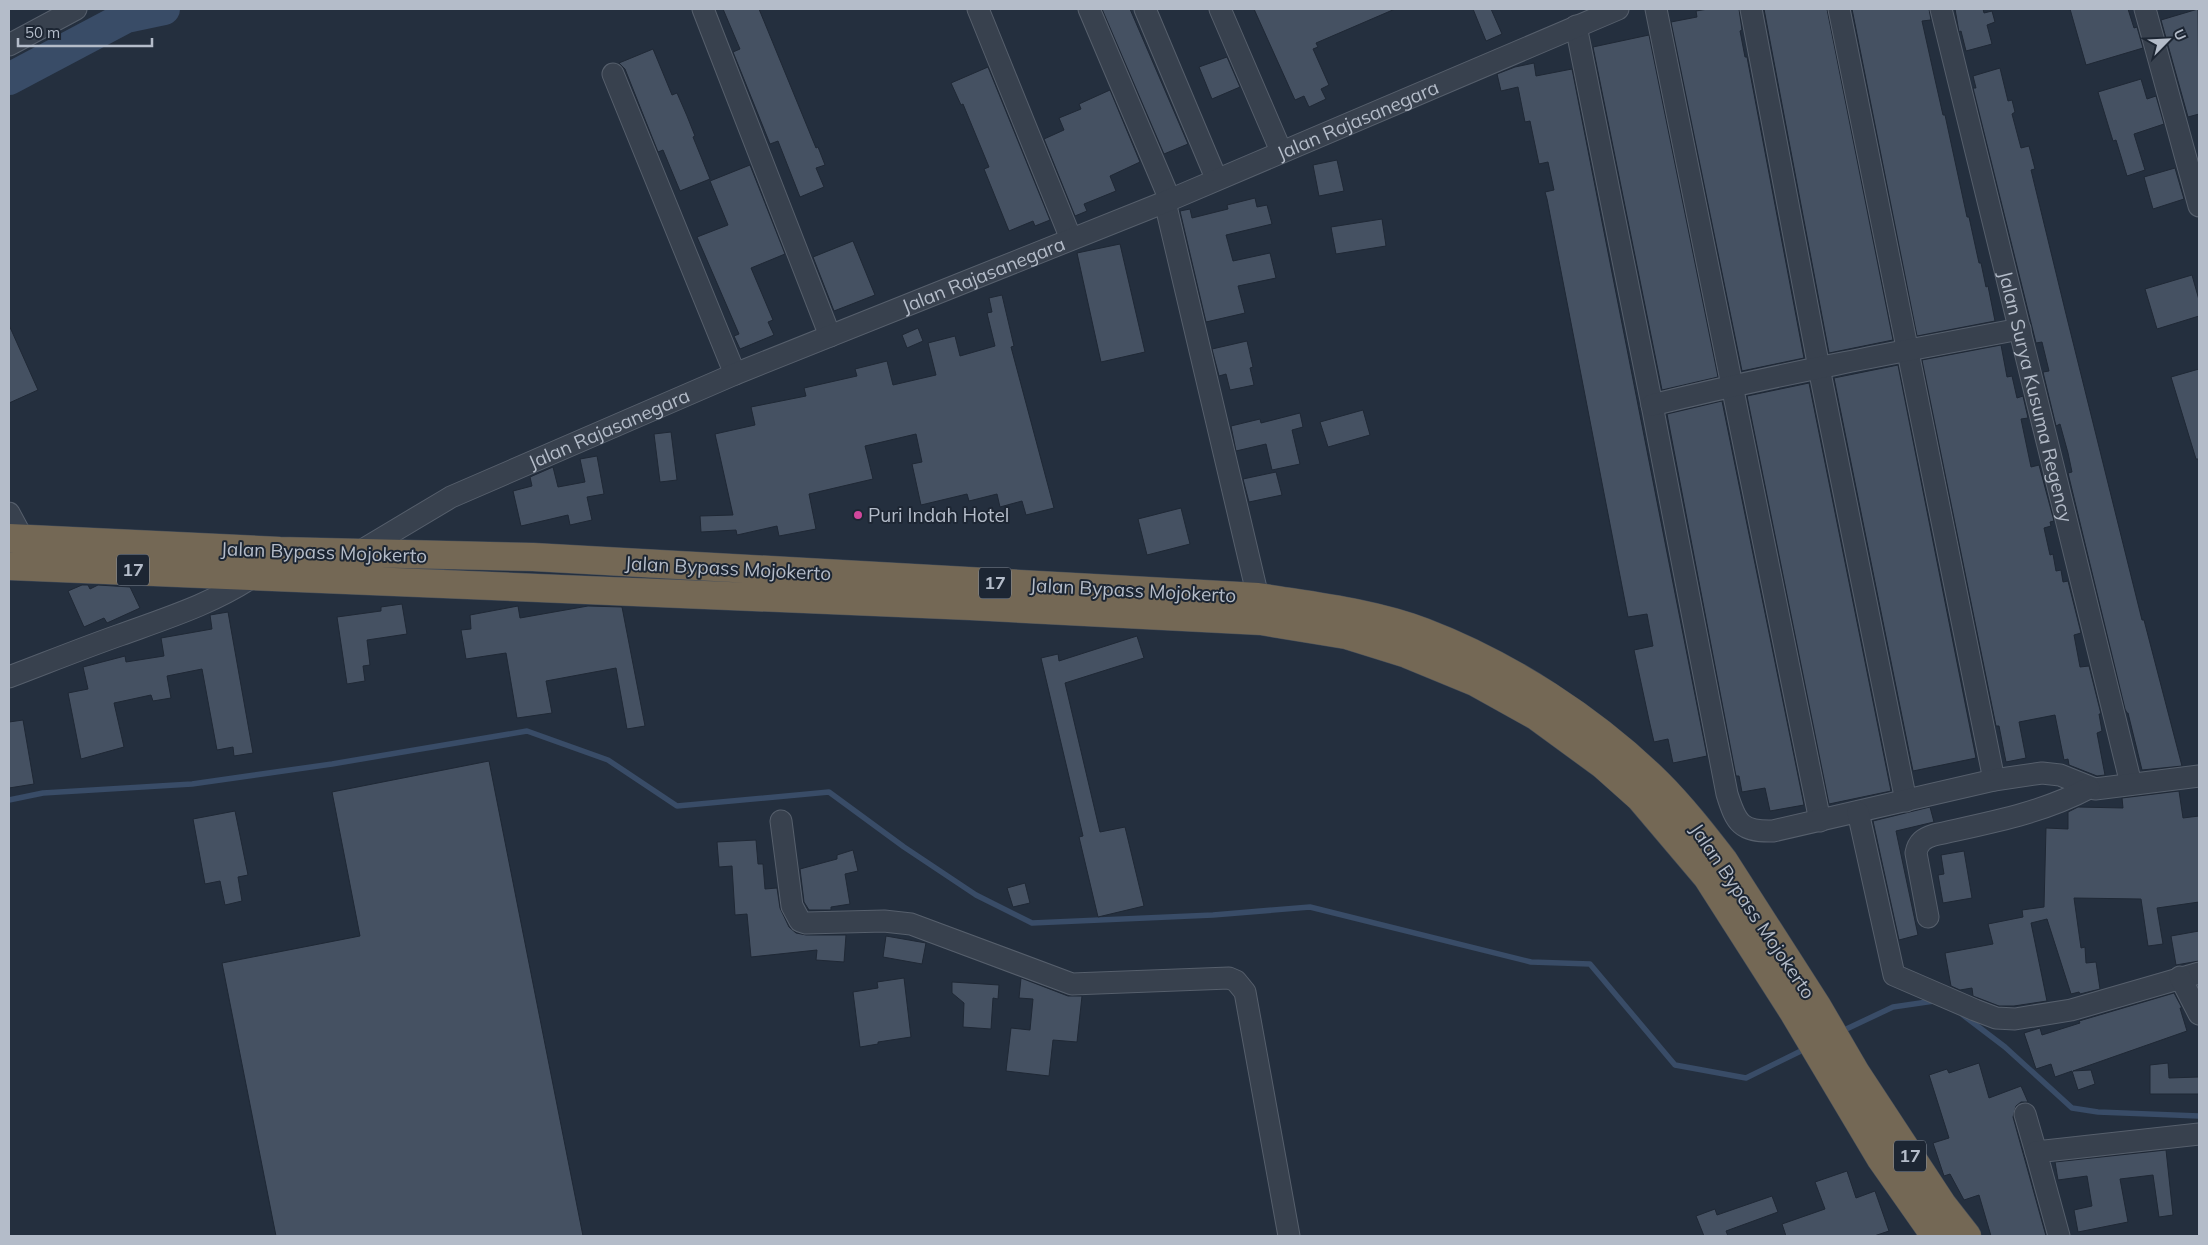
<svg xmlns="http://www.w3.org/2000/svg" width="2208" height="1245" font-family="Mulish,sans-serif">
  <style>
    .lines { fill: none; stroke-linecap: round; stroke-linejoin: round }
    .stream { stroke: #394c67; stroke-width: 5.5 }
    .river { stroke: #394c67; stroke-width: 32 }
    .building { fill: #455162; stroke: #1f2835 }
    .minor-casing { stroke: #565f6c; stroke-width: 23 }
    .highway-casing { stroke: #434c59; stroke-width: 29 }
    .minor { stroke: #38414e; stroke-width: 21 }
    .highway { stroke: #746855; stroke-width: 28 }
    .hotel-dot { fill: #d1479c; stroke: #1d2633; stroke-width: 2 }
    .labels { text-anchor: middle; stroke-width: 4; stroke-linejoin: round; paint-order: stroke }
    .shield { fill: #1d2633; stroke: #878f9c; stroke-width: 1 }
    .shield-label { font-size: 18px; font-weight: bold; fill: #b4bcc9 }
    .street-label { font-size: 19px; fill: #b4bcc9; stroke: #1d2633 }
    .poi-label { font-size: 19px; fill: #b4bcc9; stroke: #1d2633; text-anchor: start }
  </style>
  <rect width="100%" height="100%" fill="#242f3e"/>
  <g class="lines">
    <path class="stream" d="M 9,800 L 43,793 L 192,784 L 332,764 L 527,731 L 608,760 L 677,806 L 829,792 L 904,847 L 976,895 L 1032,923 L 1213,915 L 1310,907 L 1531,962 L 1590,964 L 1675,1065 L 1746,1078 L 1807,1048
      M 1963,1015 L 2005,1047 L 2072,1108 L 2098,1112 L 2199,1116
      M 1840,1032 L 1893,1007 L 1934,1001"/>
    <path class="river" d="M 9,79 L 126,17 L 164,9"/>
  </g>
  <path class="building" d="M 723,9 L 759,9 L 816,148 L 818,147 L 825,165 L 816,168 L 824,187 L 800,197 L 778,141 L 770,144 L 733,52 L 740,49 Z
    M 1102,9 L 1130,9 L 1188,144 L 1164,154 Z
    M 1254,9 L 1395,9 L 1316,43 L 1318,47 L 1313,49 L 1329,85 L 1321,89 L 1326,99 L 1309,107 L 1304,96 L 1295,100 Z
    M 1473,9 L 1491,9 L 1502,34 L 1486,41 Z
    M 1708,9 L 1739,9 L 1742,30 L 1740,31 L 1745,57 L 1747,57 L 1804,358 L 1742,371 L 1671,22 L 1697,17 L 1696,11 Z
    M 1764,9 L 1827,9 L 1893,340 L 1829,353 Z
    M 1852,9 L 1929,9 L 1931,20 L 1922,21 L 1934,75 L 1943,115 L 1945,115 L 1967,217 L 1969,217 L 1979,263 L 1981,263 L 1986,287 L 1988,286 L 1995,321 L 1917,336 Z
    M 1955,9 L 1983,9 L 1984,13 L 1992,11 L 1995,22 L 1987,25 L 1992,44 L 1966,51 L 1961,31 L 1959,32 Z
    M 2070,9 L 2128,9 L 2134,28 L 2137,27 L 2143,48 L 2086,65 Z
    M 2198,9 L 2199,114 L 2188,117 L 2161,20 Z
    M 1649,35 L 1718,377 L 1662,390 L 1593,47 Z
    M 653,49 L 672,95 L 677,93 L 687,116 L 695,136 L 693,137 L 710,179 L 680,191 L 663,150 L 658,152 L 625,69 L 619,63 Z
    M 1227,57 L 1240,87 L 1212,99 L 1199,67 Z
    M 1534,63 L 1536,76 L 1572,69 L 1707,756 L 1673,763 L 1668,739 L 1654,742 L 1649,720 L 1634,650 L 1653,646 L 1647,614 L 1628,617 L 1547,199 L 1545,192 L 1554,190 L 1548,162 L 1539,164 L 1530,121 L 1525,122 L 1518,87 L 1501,91 L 1497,74 L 1515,67 Z
    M 988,67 L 1050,220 L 1035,226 L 1033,221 L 1009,231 L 984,169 L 989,167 L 963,104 L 961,105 L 951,83 Z
    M 2000,68 L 2008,101 L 2012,100 L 2015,112 L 2012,114 L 2021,148 L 2029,146 L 2035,169 L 2031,170 L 2066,314 L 2142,620 L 2144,620 L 2182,766 L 2142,770 L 2128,713 L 2127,713 L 2125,709 L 2068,473 L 2072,472 L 2068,453 L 2060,424 L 2056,426 L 2043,372 L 2049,371 L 2042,342 L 2036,343 L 1973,88 L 1976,88 L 1973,76 Z
    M 2141,79 L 2147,99 L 2156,96 L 2164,124 L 2134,134 L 2145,170 L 2127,176 L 2116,140 L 2113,141 L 2098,92 Z
    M 1110,90 L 1140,162 L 1110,176 L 1116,191 L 1084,204 L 1087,211 L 1075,216 L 1044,139 L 1064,130 L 1059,118 L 1081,109 L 1079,104 Z
    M 1337,160 L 1344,191 L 1319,196 L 1313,165 Z
    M 750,165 L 785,254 L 751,268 L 773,320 L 768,322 L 774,335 L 740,349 L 734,336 L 739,334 L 697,237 L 728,225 L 710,181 Z
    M 2175,168 L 2184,199 L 2153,209 L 2144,177 Z
    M 1255,198 L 1257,207 L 1267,205 L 1272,224 L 1226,235 L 1233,261 L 1270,253 L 1276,278 L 1238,286 L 1245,313 L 1206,322 L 1180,211 L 1190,209 L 1192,218 L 1228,209 L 1227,205 Z
    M 1382,219 L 1386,246 L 1336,254 L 1331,227 Z
    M 853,241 L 875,295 L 834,311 L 813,257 Z
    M 1120,244 L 1145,352 L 1101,362 L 1077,253 Z
    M 2192,275 L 2199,300 L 2199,316 L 2157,329 L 2145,289 Z
    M 1002,295 L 1014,346 L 1011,347 L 1054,508 L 1026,515 L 1022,501 L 1000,507 L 997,494 L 969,501 L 967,494 L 921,505 L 912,464 L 922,462 L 916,434 L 865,446 L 873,479 L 809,494 L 816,529 L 779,536 L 777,526 L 737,535 L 736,530 L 701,532 L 700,516 L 733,515 L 715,434 L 755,425 L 751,407 L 806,396 L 804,388 L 857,376 L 855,369 L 887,361 L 893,385 L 936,375 L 928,343 L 955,336 L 960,356 L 995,346 L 987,313 L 992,312 L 989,298 Z
    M 9,325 L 38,390 L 9,403 Z
    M 918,328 L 923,341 L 907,348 L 902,335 Z
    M 1247,341 L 1253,367 L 1250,368 L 1254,385 L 1230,390 L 1226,374 L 1219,376 L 1212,349 Z
    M 2001,345 L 2007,377 L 2012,376 L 2017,398 L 2023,396 L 2028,418 L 2021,419 L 2031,467 L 2039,465 L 2054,521 L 2050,522 L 2051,526 L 2044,528 L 2050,555 L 2053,554 L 2056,571 L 2061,570 L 2063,582 L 2068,581 L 2081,633 L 2074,635 L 2080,667 L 2089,666 L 2101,714 L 2099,714 L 2102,731 L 2097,733 L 2105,775 L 2097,776 L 2069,765 L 2068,759 L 2064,760 L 2055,715 L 2019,722 L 2026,758 L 2006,762 L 1999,726 L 1996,726 L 1922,360 Z
    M 1898,365 L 1976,758 L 1913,771 L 1834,378 Z
    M 2199,369 L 2199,459 L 2196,459 L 2171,377 Z
    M 1809,383 L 1891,791 L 1829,804 L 1747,396 Z
    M 1722,401 L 1804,805 L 1770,811 L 1765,788 L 1742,792 L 1739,776 L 1736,776 L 1667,414 Z
    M 1363,410 L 1370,435 L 1328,447 L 1320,422 Z
    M 1300,413 L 1303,427 L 1292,430 L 1300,464 L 1272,470 L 1266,444 L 1236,451 L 1231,426 L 1260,419 L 1261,423 Z
    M 671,432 L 677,480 L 660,482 L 654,434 Z
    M 597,456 L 604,494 L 587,497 L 592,520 L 570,525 L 568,515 L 521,526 L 513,491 L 532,486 L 530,477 L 553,467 L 558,487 L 585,482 L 580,459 Z
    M 1276,472 L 1282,495 L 1249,502 L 1243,479 Z
    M 1181,508 L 1190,544 L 1147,555 L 1138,519 Z
    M 82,585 L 88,585 L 90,589 L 98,585 L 130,587 L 140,608 L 107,623 L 104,618 L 84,627 L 68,591 Z
    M 402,604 L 407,634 L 367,640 L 370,665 L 363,666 L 365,681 L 347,684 L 337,617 L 381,611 L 381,607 Z
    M 518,606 L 520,618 L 588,606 L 622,607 L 645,726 L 627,729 L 616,668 L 546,681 L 552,713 L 517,718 L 506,653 L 466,659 L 461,630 L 471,629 L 470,615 Z
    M 228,612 L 253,753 L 234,756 L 233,747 L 217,750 L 202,669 L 167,676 L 171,698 L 153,701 L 151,695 L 114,703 L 124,747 L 81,759 L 68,693 L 88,689 L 83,667 L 125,656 L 126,662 L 164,656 L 161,638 L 212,629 L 210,615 Z
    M 1137,636 L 1144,658 L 1065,683 L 1100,832 L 1125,827 L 1144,906 L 1098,917 L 1079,837 L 1083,836 L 1041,658 L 1058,654 L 1059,661 Z
    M 23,720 L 34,784 L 9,788 L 9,722 Z
    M 489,761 L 583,1236 L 276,1236 L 222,963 L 360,936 L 332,792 Z
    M 2179,791 L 2183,818 L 2199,816 L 2199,902 L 2157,908 L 2163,944 L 2148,946 L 2141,899 L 2074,898 L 2081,948 L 2085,947 L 2086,963 L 2096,962 L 2100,989 L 2080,994 L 2079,992 L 2071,994 L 2047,919 L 2031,923 L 2047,1001 L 2014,1006 L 1999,1006 L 1973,996 L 1972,988 L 1960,990 L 1951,986 L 1945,953 L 1993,944 L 1988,924 L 2023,917 L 2022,910 L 2044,907 L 2046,828 L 2068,829 L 2068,812 L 2078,807 L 2123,808 L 2122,798 Z
    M 1930,807 L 1934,822 L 1896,831 L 1918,935 L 1899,940 L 1873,821 Z
    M 235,811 L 248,875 L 238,877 L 242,901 L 225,905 L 220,881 L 205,884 L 193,819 Z
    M 756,840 L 758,864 L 763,864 L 765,889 L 777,888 L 780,908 L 789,927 L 796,933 L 806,935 L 846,935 L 844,962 L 816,960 L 817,950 L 751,957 L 747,914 L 735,915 L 732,866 L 719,867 L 717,842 Z
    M 853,850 L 858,871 L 845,874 L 850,904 L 831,907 L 831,910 L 809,910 L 804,902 L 800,869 L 837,859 L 837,855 Z
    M 1964,851 L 1972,898 L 1943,903 L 1938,875 L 1944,874 L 1941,855 Z
    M 1025,883 L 1030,903 L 1013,907 L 1007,888 Z
    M 2199,931 L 2199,961 L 2176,965 L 2171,936 Z
    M 886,936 L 926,943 L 922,964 L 883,957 Z
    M 904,978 L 911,1037 L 878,1042 L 878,1044 L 860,1047 L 853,992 L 878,988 L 877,982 Z
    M 1021,978 L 1068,996 L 1082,996 L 1077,1042 L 1053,1040 L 1049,1076 L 1006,1071 L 1011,1028 L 1030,1030 L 1033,999 L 1019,998 Z
    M 952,982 L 999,985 L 998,999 L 993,998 L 991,1029 L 963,1027 L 964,1003 L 952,993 Z
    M 2174,993 L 2182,1008 L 2180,1008 L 2187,1031 L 2073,1071 L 2091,1070 L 2095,1084 L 2078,1090 L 2072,1071 L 2055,1077 L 2051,1064 L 2036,1069 L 2024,1033 L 2040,1028 L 2042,1035 L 2080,1023 L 2079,1021 Z
    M 1979,1063 L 1989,1098 L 2021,1086 L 2028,1102 L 2021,1102 L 2016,1106 L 2013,1117 L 2046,1236 L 1991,1236 L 1979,1195 L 1964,1200 L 1950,1174 L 1944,1176 L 1933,1143 L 1949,1138 L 1929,1075 L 1947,1069 L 1949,1073 Z
    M 2168,1063 L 2169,1078 L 2199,1077 L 2199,1094 L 2150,1094 L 2150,1065 Z
    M 2166,1150 L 2173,1215 L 2159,1217 L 2153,1175 L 2120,1179 L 2128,1222 L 2078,1232 L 2074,1210 L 2092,1206 L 2087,1176 L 2058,1180 L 2055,1162 Z
    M 1847,1171 L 1856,1198 L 1875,1191 L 1889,1231 L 1874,1236 L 1786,1236 L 1782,1224 L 1825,1209 L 1815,1182 Z
    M 1772,1196 L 1778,1212 L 1726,1231 L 1728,1236 L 1704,1236 L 1696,1216 L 1715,1209 L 1717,1215 Z"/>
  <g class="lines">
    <g class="minor-casing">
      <g id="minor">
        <path d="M 703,9 L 830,336"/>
        <path d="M 978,9 L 1071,239"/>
        <path d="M 1089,9 L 1170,200"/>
        <path d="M 1145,9 L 1216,178"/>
        <path d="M 1220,9 L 1281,151"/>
        <path d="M 1656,9 L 1820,821"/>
        <path d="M 1751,9 L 1819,368 L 1906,801"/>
        <path d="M 1839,9 L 1994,780"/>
        <path id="s1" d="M 1941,9 L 2131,784"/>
        <path d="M 2145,9 L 2199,206"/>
        <path d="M 1576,26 L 1652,405 L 1727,794 C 1736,823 1741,832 1773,831 L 1994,780 L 2042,773 L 2060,775 L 2095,789 L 2199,776"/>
        <path d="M 9,45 L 76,9"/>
        <path d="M 613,74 L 735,374"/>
        <path d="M 1165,202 L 1258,597"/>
        <path d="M 1652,405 C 1774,375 1897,352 2020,329"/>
        <path d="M 9,513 L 23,539"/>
        <path id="s2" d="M 354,555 L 451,497 L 735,374 L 1165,202 L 1618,9"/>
        <path d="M 9,677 C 46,663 83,648 120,635 C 167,618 215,603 257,574"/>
        <path d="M 1858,812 L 1894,975 L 1975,1010 L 1996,1018 L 2015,1019 L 2071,1010 L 2199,973"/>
        <path d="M 781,821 L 792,906 L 800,921 L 806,923 L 884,921 L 911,924 L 1072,984 L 1229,978 L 1236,981 L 1245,992 L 1289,1236"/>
        <path d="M 1928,917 L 1916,853 C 1918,842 1924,838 1934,835 C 1987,823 2040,814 2089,788"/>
        <path d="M 2180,977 L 2199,1014"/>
        <path d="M 2025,1114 L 2036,1152"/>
        <path d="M 2059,1236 L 2036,1152 L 2199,1134"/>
      </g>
    </g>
    <g class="highway-casing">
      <path id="highway" d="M 9,538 L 280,551 L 533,557 L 1258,597 C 1313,606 1371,612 1424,632 C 1508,664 1594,720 1658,783 C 1682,807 1703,834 1724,861 L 1817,1006 L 1856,1073 L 1942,1204 L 1967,1236
        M 9,566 L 970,606 L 1261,621 L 1346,635 L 1407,654 L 1475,682 L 1536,716 L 1603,765 L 1640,798 L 1707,877 L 1794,1013 L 1881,1159 L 1935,1236"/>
    </g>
    <use href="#minor" class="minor"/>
    <use href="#highway" class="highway"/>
  </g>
  <circle class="hotel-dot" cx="858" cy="515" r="5"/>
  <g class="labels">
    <g class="shield">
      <rect x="117" y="554.5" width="32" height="31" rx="4"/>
      <rect x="979" y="567.5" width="32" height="31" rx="4"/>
      <rect x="1894" y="1140.5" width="32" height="31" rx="4"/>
    </g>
    <g class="shield-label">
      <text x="133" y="576">17</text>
      <text x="995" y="589">17</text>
      <text x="1910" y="1162">17</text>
    </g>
    <g class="street-label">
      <text dy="7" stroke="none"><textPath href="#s2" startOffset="1095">Jalan Rajasanegara</textPath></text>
      <text dy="7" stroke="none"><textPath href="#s2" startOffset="690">Jalan Rajasanegara</textPath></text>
      <text dy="7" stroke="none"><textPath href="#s1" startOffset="399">Jalan Surya Kusuma Regency</textPath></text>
      <text dy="7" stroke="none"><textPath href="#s2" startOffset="285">Jalan Rajasanegara</textPath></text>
      <text transform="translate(324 552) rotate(2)" y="7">Jalan Bypass Mojokerto</text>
      <text transform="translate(728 568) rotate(3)" y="7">Jalan Bypass Mojokerto</text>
      <text transform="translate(1133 590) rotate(3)" y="7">Jalan Bypass Mojokerto</text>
      <text transform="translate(1753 911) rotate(56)" y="7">Jalan Bypass Mojokerto</text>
    </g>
    <g class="poi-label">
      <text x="868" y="522">Puri Indah Hotel</text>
    </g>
  </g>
  <rect width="2208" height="1245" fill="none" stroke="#b4bcc9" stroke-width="20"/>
  <g transform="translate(2168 40) rotate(66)" stroke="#1d2633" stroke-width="4" paint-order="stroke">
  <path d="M0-4L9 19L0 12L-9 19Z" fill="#b4bcc9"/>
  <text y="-8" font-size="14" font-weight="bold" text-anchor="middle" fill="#b4bcc9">U</text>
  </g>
  <path d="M18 38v8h134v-8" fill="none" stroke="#b4bcc9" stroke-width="2.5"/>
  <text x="25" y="38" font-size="15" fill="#b4bcc9" stroke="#1d2633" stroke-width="4" paint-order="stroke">50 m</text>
</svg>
